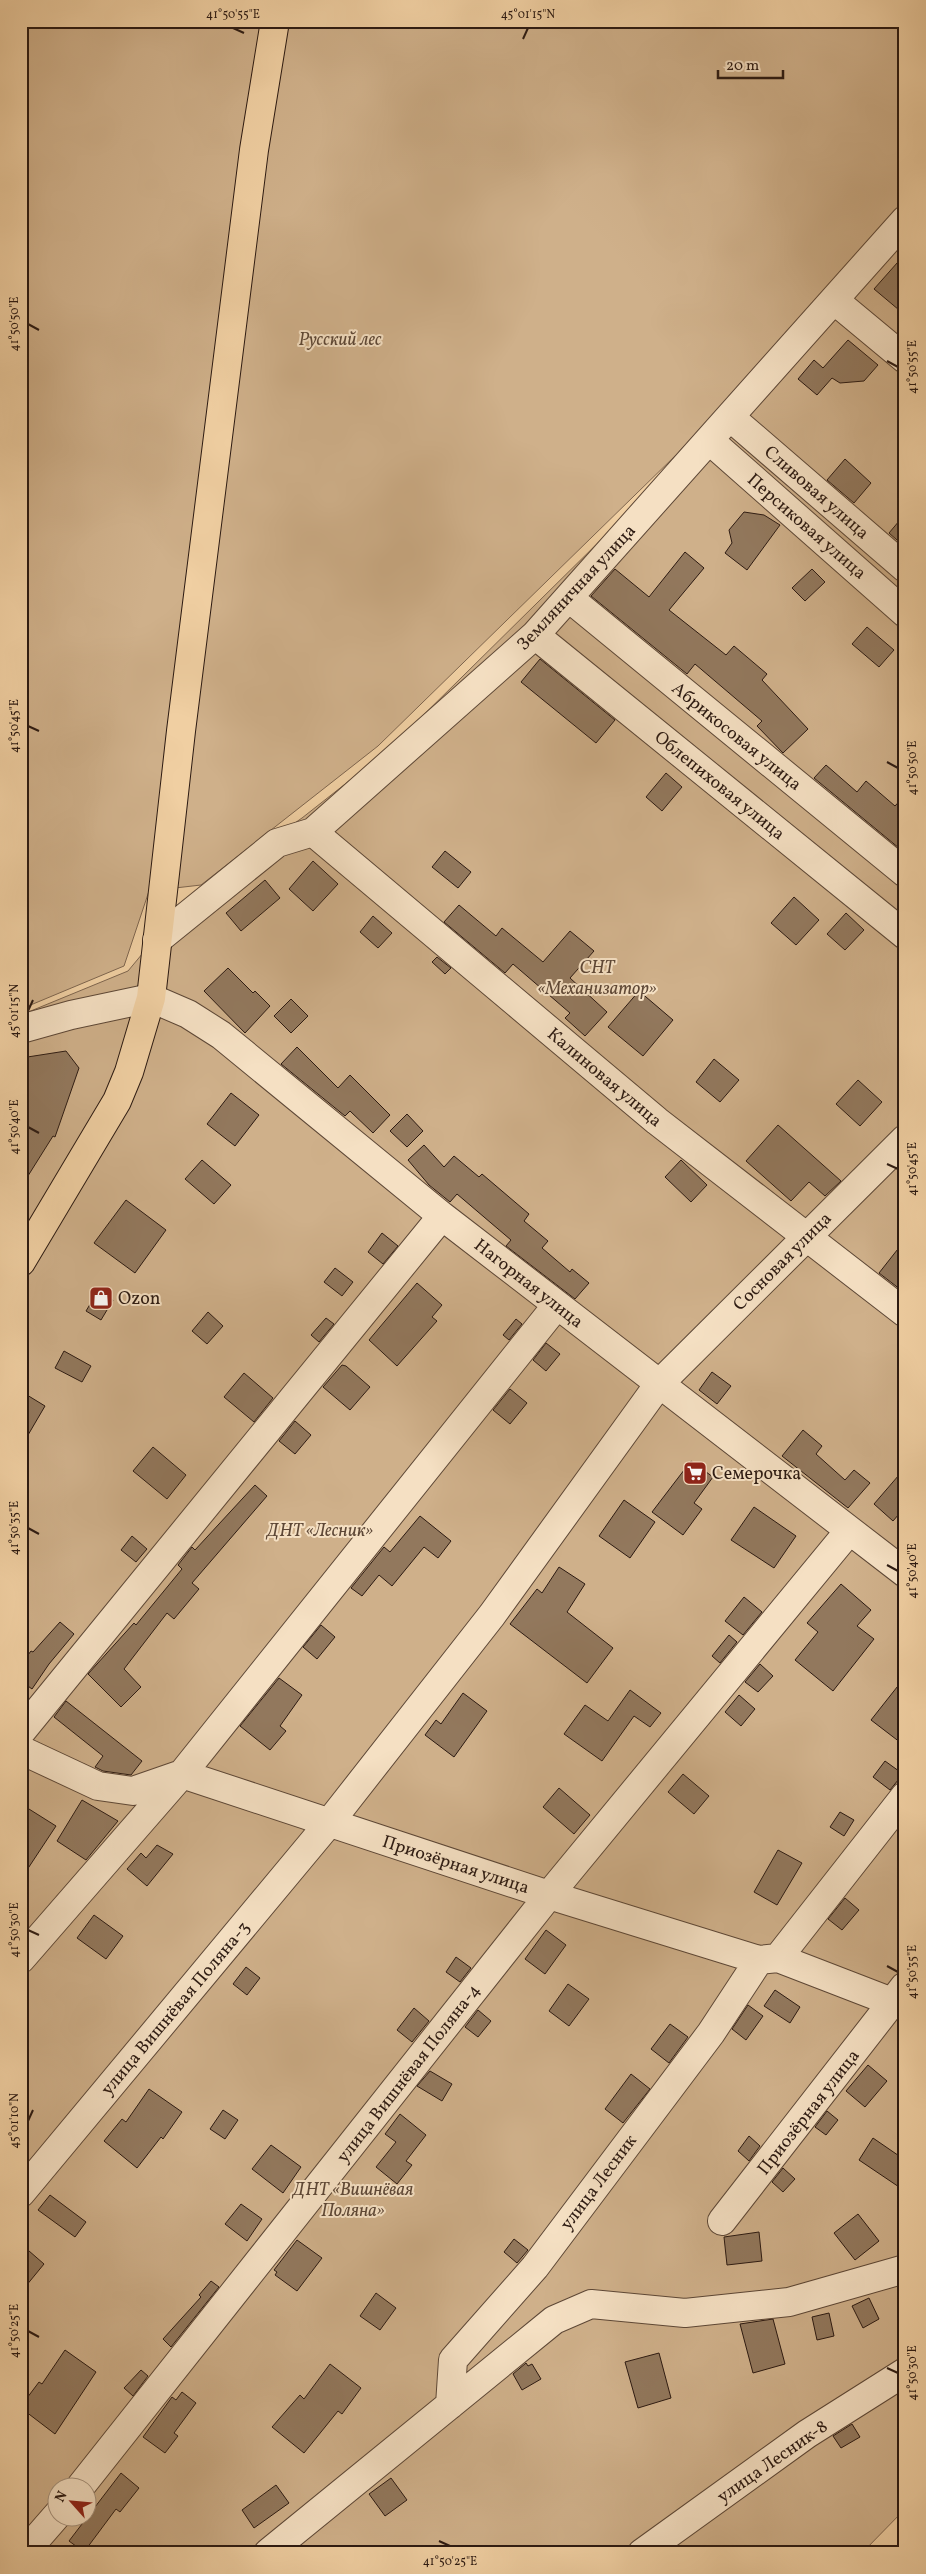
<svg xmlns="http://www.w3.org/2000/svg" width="926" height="2574" font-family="Vollkorn,serif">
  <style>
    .green { fill: #cfb08a; stroke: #7e654e; fill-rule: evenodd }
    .building { fill: #92785d; stroke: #2c1a12 }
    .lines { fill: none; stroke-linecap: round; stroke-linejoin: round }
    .minor-casing { stroke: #5d4736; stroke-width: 30 }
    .major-casing { stroke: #2c1a12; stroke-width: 30 }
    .minor { stroke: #f5e0c3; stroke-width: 28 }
    .major { stroke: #f0cfa2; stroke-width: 28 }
    .ticks { fill: none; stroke: #2c1a12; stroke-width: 2 }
    .labels { text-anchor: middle; stroke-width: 4; stroke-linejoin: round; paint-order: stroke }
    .park-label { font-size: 18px; font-style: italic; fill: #5d4736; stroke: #f5e0c3 }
    .street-label { font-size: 18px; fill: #2c1a12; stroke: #f5e0c3 }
    .poi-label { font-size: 18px; fill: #2c1a12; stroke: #f5e0c3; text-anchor: start }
    .neatline { fill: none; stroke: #2c1a12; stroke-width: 2 }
    .ticks-label { font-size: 12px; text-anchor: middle; fill: #2c1a12 }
  </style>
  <rect width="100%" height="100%" fill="#f0cfa2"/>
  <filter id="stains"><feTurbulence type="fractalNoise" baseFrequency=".004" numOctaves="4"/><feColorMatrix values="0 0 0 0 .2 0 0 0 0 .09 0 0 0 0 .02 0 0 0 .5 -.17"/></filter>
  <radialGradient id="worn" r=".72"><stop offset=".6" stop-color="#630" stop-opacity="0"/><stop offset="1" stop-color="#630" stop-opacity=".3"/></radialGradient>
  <path class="green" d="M 21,21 L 905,21 L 905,203 L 677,454 L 378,746 L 201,885 L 149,891 L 124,966 L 21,1009 Z
    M 905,211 L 905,2509 L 862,2553 L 21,2553 L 21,1015 L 128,971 L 192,894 L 302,818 L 387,751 L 687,455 ZM 58,2486 L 88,2486 L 88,2516 L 58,2516 Z"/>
  <path class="building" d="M 905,254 L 905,315 L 874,289 Z
    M 848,340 L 878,365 L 864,381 L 840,383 L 832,378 L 817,395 L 798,379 L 814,360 L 823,368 Z
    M 845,459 L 871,483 L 854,503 L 827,480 Z
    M 744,512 L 764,515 L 780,525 L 747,570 L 725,553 L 732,543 L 729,530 Z
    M 905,514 L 905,547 L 889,533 Z
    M 685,552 L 704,568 L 669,610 L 726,655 L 734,646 L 767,674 L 762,680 L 808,729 L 783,753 L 757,726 L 762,721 L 695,664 L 687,674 L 591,596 L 615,569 L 649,597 Z
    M 812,569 L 825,582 L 805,601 L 792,588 Z
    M 867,627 L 894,650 L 879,667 L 852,644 Z
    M 540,659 L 615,720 L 596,743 L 521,682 Z
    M 826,765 L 857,792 L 866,781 L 895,806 L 905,795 L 905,853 L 814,778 Z
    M 666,773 L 682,787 L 662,811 L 646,797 Z
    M 445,851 L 471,872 L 458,888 L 432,867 Z
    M 313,861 L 338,884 L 313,911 L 289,889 Z
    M 265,880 L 280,898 L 241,931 L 226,913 Z
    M 794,897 L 819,920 L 796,945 L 771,923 Z
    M 459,905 L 496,936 L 502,928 L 543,962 L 570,931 L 594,951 L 570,978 L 607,1012 L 585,1036 L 565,1018 L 570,1013 L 513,964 L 505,973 L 444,922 Z
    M 846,913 L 864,930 L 845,950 L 827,934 Z
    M 373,916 L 392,933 L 378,948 L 360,932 Z
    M 437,957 L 451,968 L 445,974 L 432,962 Z
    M 228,968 L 253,993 L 255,991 L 270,1006 L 245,1033 L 204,991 Z
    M 639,991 L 673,1020 L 643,1056 L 608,1027 Z
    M 291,999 L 308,1016 L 291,1033 L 274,1016 Z
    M 297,1047 L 338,1088 L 350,1075 L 390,1115 L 373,1133 L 350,1111 L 345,1116 L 281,1064 Z
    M 66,1051 L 79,1068 L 55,1137 L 53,1136 L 21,1187 L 21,1058 Z
    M 714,1059 L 739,1080 L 720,1102 L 696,1082 Z
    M 858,1080 L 882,1102 L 860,1126 L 836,1104 Z
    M 231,1093 L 259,1115 L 235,1146 L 207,1124 Z
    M 407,1114 L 423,1131 L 407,1147 L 390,1131 Z
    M 778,1125 L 841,1181 L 825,1196 L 809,1182 L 791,1201 L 746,1161 Z
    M 424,1145 L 444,1167 L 454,1156 L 479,1177 L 482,1174 L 529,1214 L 524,1221 L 548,1241 L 542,1248 L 570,1272 L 572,1269 L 589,1283 L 575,1299 L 506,1246 L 511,1240 L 457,1194 L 450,1202 L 429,1185 L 408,1160 Z
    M 202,1160 L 231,1185 L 214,1204 L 185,1179 Z
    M 681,1160 L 707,1185 L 691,1202 L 665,1177 Z
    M 126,1200 L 166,1230 L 135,1273 L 94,1243 Z
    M 382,1233 L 398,1246 L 383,1264 L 368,1252 Z
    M 905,1240 L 905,1293 L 879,1273 Z
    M 335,1268 L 353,1282 L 342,1296 L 324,1282 Z
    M 417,1283 L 442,1305 L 432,1317 L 437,1321 L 397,1366 L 369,1340 Z
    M 98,1291 L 113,1300 L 101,1320 L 86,1311 Z
    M 208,1312 L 223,1326 L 207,1344 L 192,1331 Z
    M 326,1318 L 334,1324 L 319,1342 L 311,1335 Z
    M 516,1319 L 522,1324 L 509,1340 L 503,1335 Z
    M 546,1343 L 560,1354 L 546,1371 L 533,1360 Z
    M 64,1351 L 91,1366 L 82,1382 L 55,1368 Z
    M 342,1365 L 346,1366 L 370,1387 L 350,1410 L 323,1387 Z
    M 712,1372 L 731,1386 L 717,1404 L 699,1390 Z
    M 244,1373 L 273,1398 L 254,1422 L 224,1397 Z
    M 510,1389 L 527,1403 L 510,1424 L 493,1410 Z
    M 27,1395 L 45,1406 L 21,1447 L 21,1405 Z
    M 295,1421 L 311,1435 L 295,1454 L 279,1441 Z
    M 803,1430 L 822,1446 L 816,1454 L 845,1480 L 854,1470 L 870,1483 L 848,1508 L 782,1456 Z
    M 153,1447 L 186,1475 L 167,1499 L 133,1471 Z
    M 691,1461 L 713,1477 L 694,1503 L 702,1509 L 683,1535 L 652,1512 Z
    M 905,1468 L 905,1507 L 893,1521 L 874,1504 Z
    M 255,1485 L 267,1496 L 192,1583 L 199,1589 L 174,1619 L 167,1613 L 124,1669 L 141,1687 L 121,1707 L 88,1674 L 134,1623 L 136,1625 L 182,1569 L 178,1565 L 192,1547 L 195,1550 Z
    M 624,1500 L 655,1522 L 630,1558 L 599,1536 Z
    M 754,1507 L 796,1536 L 774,1568 L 731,1540 Z
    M 420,1516 L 451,1541 L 438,1558 L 424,1547 L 392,1586 L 379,1575 L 362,1596 L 351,1588 L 384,1547 L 390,1552 Z
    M 132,1536 L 147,1549 L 136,1562 L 121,1550 Z
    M 559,1567 L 585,1584 L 567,1612 L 613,1648 L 587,1683 L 510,1624 L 537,1589 L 542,1593 Z
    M 841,1584 L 871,1610 L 857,1626 L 874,1639 L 833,1691 L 795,1660 L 818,1632 L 807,1623 Z
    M 744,1597 L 762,1612 L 743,1635 L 725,1621 Z
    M 60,1622 L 74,1634 L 49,1664 L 32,1689 L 21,1681 L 21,1664 L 31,1651 L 33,1652 Z
    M 321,1625 L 335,1637 L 317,1659 L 303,1647 Z
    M 729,1635 L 737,1642 L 720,1663 L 712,1656 Z
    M 760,1664 L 773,1676 L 758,1692 L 745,1682 Z
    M 905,1677 L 905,1746 L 871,1720 Z
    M 279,1678 L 302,1695 L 280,1726 L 286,1731 L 270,1750 L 240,1726 Z
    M 630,1690 L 661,1713 L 650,1727 L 634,1716 L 602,1761 L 564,1734 L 585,1705 L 608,1721 Z
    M 463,1693 L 487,1711 L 454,1757 L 425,1735 L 436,1720 L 441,1724 Z
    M 739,1695 L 755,1709 L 741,1726 L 725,1712 Z
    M 66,1701 L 142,1761 L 131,1775 L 103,1771 L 95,1767 L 103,1756 L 54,1717 Z
    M 885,1761 L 903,1774 L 890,1790 L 873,1777 Z
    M 683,1774 L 709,1796 L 694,1814 L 668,1792 Z
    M 559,1788 L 590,1815 L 574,1834 L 543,1807 Z
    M 82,1800 L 118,1821 L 86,1860 L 57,1841 Z
    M 21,1804 L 56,1826 L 21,1879 Z
    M 840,1812 L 854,1820 L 844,1836 L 830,1827 Z
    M 157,1845 L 173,1854 L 147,1886 L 127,1869 L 141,1853 L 146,1858 Z
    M 778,1850 L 802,1863 L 777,1905 L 754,1892 Z
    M 845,1898 L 859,1910 L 842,1930 L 828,1919 Z
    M 94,1915 L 123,1936 L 106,1959 L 77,1938 Z
    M 546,1930 L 566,1945 L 545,1974 L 525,1959 Z
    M 456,1957 L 471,1968 L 460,1982 L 446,1972 Z
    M 246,1967 L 260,1978 L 247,1995 L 233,1984 Z
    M 568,1984 L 589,1999 L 569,2026 L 549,2011 Z
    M 775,1990 L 800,2007 L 790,2023 L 764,2006 Z
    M 748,2005 L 763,2016 L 746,2040 L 732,2029 Z
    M 414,2008 L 429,2021 L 412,2042 L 397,2030 Z
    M 478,2010 L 491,2021 L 478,2037 L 465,2027 Z
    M 670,2024 L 688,2037 L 669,2063 L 651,2049 Z
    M 868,2065 L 887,2081 L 865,2107 L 846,2091 Z
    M 430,2071 L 452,2084 L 442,2101 L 417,2086 Z
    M 631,2074 L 650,2089 L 623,2123 L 605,2109 Z
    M 149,2089 L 182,2112 L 163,2139 L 161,2137 L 137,2168 L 104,2141 L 122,2119 L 126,2122 Z
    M 223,2110 L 238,2120 L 225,2139 L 210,2129 Z
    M 827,2111 L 838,2120 L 826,2135 L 815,2127 Z
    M 400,2114 L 426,2135 L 406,2161 L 412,2165 L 397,2184 L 376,2167 L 396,2142 L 385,2134 Z
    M 749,2136 L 760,2146 L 749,2161 L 738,2151 Z
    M 873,2138 L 905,2160 L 905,2191 L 859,2160 Z
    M 271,2145 L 301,2167 L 283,2193 L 252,2169 Z
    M 783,2168 L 795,2179 L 783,2192 L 772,2182 Z
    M 50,2195 L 86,2222 L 75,2237 L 38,2210 Z
    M 241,2204 L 262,2219 L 247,2241 L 225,2224 Z
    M 858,2214 L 879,2241 L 855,2260 L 834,2233 Z
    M 759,2232 L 762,2261 L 727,2265 L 724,2237 Z
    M 514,2239 L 528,2250 L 517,2263 L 504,2252 Z
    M 297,2240 L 322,2258 L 297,2291 L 275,2275 L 277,2272 L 274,2270 Z
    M 21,2244 L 44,2264 L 21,2292 Z
    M 211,2281 L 219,2287 L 171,2347 L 163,2339 L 201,2297 L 199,2295 Z
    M 376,2293 L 396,2308 L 380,2330 L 360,2316 Z
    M 869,2298 L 879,2319 L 863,2328 L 852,2306 Z
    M 829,2313 L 834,2336 L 817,2340 L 812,2317 Z
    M 773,2319 L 785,2364 L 753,2373 L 740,2324 Z
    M 65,2350 L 96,2372 L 55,2434 L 21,2408 L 21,2406 L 39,2382 L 42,2384 Z
    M 659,2353 L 671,2398 L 638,2408 L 625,2362 Z
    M 526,2363 L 528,2366 L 532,2364 L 541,2379 L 522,2390 L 513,2374 Z
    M 330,2364 L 361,2388 L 342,2414 L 338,2411 L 304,2453 L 272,2427 L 300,2395 L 304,2399 Z
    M 141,2370 L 148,2376 L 133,2396 L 124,2388 Z
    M 182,2392 L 196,2403 L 174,2433 L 178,2436 L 165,2453 L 143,2437 L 172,2397 L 176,2400 Z
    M 852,2424 L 860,2437 L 841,2448 L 833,2436 Z
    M 121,2473 L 139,2488 L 120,2512 L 116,2509 L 84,2552 L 69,2541 Z
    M 391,2478 L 407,2500 L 385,2516 L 369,2494 Z
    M 276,2485 L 289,2503 L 254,2528 L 242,2510 Z"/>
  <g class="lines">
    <g class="minor-casing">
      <path id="minor" d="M 834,300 L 905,359
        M 730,417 L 905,568
        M 709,440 L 905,613
        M 569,598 L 905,873
        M 535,635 L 905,935
        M 313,832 L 657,1121 L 905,1313
        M 157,940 L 277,843 L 313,832 L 535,635 L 905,220
        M 21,1029 L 71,1015 L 151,998 L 188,1014 L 221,1035 L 442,1216 L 905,1573
        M 21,1732 L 442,1216
        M 21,1750 L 98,1786 L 133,1791 L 182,1774 L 549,1895 L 759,1960 L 778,1958 L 905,2007
        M 778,1958 L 905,1796
        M 21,1959 L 182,1774 L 557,1305
        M 21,2193 L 329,1823 L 492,1615 L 659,1384 L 905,1139
        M 722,2221 L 904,1987
        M 450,2405 L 453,2360 L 535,2267 L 711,2033 L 759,1960
        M 81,2486 L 549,1895 L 849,1531
        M 24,2553 L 58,2514
        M 268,2553 L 554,2320 L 591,2304 L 685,2313 L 789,2302 L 905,2269
        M 642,2553 L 807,2434 L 905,2372"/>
    </g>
    <g class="major-casing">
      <path id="major" d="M 21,1262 L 117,1101 L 129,1072 L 151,998 L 181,731 L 254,150 L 275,21"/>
    </g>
    <use href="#minor" class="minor"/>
    <use href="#major" class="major"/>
  </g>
  <path class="ticks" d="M 233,28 L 244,33M 523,39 L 528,28M 28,324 L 39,330M 887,361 L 898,367M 28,726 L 39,731M 887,762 L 898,768M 28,1011 L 33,1000M 28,1127 L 39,1133M 887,1164 L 898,1169M 28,1528 L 39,1534M 887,1565 L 898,1571M 28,1930 L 39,1935M 887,1966 L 898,1972M 28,2121 L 33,2110M 28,2331 L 39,2337M 887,2368 L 898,2373M 439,2541 L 450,2546"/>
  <defs>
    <g id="shop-square" transform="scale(1.25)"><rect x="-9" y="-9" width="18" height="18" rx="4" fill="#8f2418" stroke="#f5e0c3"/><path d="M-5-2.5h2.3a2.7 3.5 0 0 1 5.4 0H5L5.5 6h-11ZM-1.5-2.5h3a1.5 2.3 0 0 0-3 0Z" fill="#fff"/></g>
    <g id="supermarket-square" transform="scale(1.25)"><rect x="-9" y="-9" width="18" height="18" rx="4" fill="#8f2418" stroke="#f5e0c3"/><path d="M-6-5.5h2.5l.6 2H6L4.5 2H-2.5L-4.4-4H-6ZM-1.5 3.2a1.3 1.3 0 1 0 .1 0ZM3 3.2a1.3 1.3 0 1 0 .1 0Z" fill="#fff"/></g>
  </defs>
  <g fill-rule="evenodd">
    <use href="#shop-square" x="101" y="1298"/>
    <use href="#supermarket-square" x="695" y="1473"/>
  </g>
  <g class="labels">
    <g class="park-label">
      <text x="340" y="345">Русский лес</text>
      <text x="597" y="973">СНТ<tspan x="597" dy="21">«Механизатор»</tspan></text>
      <text x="320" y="1536">ДНТ «Лесник»</text>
      <text x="353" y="2195">ДНТ «Вишнёвая<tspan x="353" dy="21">Поляна»</tspan></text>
    </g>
    <g class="street-label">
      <text transform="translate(817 492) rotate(41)" y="6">Сливовая улица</text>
      <text transform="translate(807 526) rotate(41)" y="6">Персиковая улица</text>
      <text transform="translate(576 587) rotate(-47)" y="6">Земляничная улица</text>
      <text transform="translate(737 736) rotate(39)" y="6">Абрикосовая улица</text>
      <text transform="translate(720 785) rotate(39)" y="6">Облепиховая улица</text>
      <text transform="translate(605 1077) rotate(40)" y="6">Калиновая улица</text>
      <text transform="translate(782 1261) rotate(-45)" y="6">Сосновая улица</text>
      <text transform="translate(529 1283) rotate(38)" y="6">Нагорная улица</text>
      <text transform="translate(456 1864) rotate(18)" y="6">Приозёрная улица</text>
      <text transform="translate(175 2008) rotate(-50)" y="6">улица Вишнёвая Поляна-3</text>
      <text transform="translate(408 2073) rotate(-52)" y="6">улица Вишнёвая Поляна-4</text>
      <text transform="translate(808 2112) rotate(-52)" y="6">Приозёрная улица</text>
      <text transform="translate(598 2182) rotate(-53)" y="6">улица Лесник</text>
      <text transform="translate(772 2461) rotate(-35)" y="6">улица Лесник-8</text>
    </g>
    <g class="poi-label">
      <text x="118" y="1304">Ozon</text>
      <text x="712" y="1479">Семерочка</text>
    </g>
  </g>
  <rect width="926" height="2574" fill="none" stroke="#f0cfa2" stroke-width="55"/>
  <g transform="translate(72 2502) rotate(297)"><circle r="24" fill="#f5e0c3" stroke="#a5917c"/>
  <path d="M0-4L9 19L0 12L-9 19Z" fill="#8f2418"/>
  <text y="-8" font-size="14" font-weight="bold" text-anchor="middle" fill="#2c1a12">N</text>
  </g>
  <path d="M718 70v8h65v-8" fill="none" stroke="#2c1a12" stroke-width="2.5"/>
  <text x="726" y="70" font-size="15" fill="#2c1a12" stroke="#f5e0c3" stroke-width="4" paint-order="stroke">20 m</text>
  <rect x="28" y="28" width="870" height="2518" class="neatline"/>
  <g class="ticks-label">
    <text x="233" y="18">41°50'55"E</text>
    <text x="528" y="18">45°01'15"N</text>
    <text transform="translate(14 324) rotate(-90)" y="4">41°50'50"E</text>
    <text transform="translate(912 367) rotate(-90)" y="4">41°50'55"E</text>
    <text transform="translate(14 726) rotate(-90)" y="4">41°50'45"E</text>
    <text transform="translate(912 768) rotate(-90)" y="4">41°50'50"E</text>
    <text transform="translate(14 1011) rotate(-90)" y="4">45°01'15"N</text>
    <text transform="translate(14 1127) rotate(-90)" y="4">41°50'40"E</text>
    <text transform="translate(912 1169) rotate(-90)" y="4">41°50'45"E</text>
    <text transform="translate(14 1528) rotate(-90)" y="4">41°50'35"E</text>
    <text transform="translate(912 1571) rotate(-90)" y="4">41°50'40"E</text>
    <text transform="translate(14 1930) rotate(-90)" y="4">41°50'30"E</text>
    <text transform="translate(912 1972) rotate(-90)" y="4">41°50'35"E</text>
    <text transform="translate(14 2121) rotate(-90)" y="4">45°01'10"N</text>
    <text transform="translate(14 2331) rotate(-90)" y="4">41°50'25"E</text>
    <text transform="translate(912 2373) rotate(-90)" y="4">41°50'30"E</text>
    <text x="450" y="2565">41°50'25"E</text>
  </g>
  <rect width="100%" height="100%" filter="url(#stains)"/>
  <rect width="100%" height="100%" fill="url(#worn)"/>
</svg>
